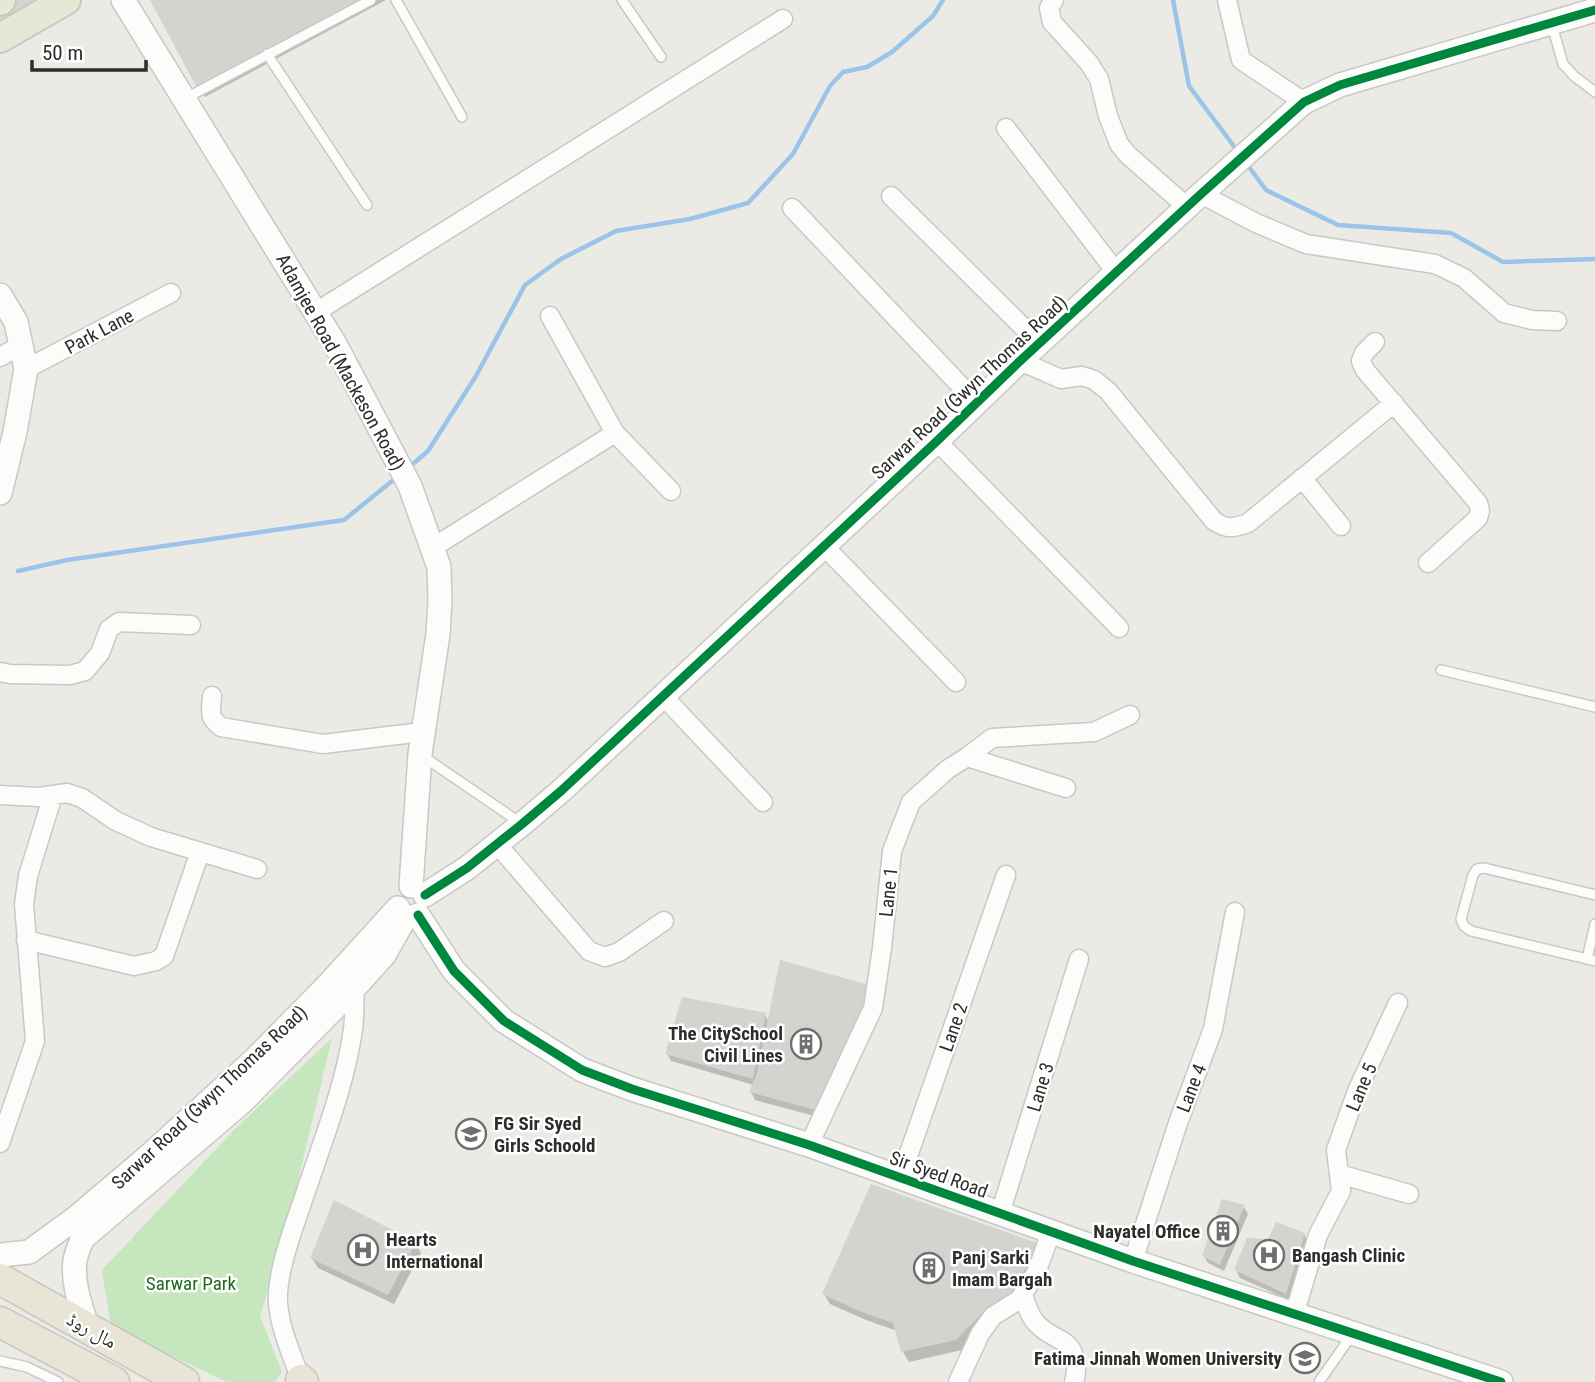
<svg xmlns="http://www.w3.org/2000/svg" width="1595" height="1382" font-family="'Roboto Condensed','Noto Naskh Arabic',sans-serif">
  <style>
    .green { fill: #c6e6be }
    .shadow { fill: #0003 }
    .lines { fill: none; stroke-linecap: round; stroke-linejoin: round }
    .stream { stroke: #9ac4ea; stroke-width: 4.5 }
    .building { fill: #d4d3cf }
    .service-casing { stroke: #c9c8c8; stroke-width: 12 }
    .minor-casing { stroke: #c9c8c8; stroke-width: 21 }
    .tertiary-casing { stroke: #c9c8c8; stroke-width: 26 }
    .primary-casing { stroke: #c6c6c3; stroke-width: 32 }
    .trunk-casing { stroke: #c6c6c3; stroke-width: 33 }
    .service { stroke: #fcfcfb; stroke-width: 9 }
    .minor { stroke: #fcfcfb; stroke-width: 18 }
    .tertiary { stroke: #fcfcfb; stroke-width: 23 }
    .primary { stroke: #e7e7d6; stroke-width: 28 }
    .trunk { stroke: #e8e5d6; stroke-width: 30 }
    .cycleway-casing { stroke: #fff; stroke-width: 13 }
    .cycleway { stroke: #00873e; stroke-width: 9 }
    .labels { text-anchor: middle; stroke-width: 5; stroke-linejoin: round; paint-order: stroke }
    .street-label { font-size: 19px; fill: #2d2d2d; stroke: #fff }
    .poi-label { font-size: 19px; font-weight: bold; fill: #2d2d2d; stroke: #fff; text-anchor: start }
    .park-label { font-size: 19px; fill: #1d6b1e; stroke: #fff }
  </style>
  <rect width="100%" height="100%" fill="#ebeae4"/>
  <path class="green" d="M 332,1038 L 286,1231 L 260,1316 L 282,1372 L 275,1382 L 227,1382 L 111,1327 L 102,1270 L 234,1130 Z"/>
  <path class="shadow" d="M 152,0 L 386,0 L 205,97 Z
    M 765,1015 L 769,1022 L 822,1118 L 755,1100 L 751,1092 L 754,1085 L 671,1061 L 667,1053 Z
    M 1244,1207 L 1248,1214 L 1224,1271 L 1208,1263 L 1204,1256 Z
    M 1304,1234 L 1308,1242 L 1289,1300 L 1240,1278 L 1236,1270 L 1269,1240 Z
    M 415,1243 L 421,1253 L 394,1304 L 318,1268 L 312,1258 Z
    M 1039,1245 L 1016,1303 L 990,1321 L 962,1350 L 909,1362 L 903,1352 L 897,1331 L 866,1320 L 830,1304 L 824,1294 Z"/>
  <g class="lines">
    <path class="stream" d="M 1173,0 L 1189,86 L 1239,153
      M 1246,163 L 1266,190 L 1338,225 L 1451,233 L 1503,262 L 1595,259
      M 414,463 L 428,451 L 476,376 L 525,285 L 561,259 L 616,231 L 690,219 L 748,203 L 793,154 L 830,86 L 843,72 L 867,67 L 892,52 L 933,16 L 943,0
      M 18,571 L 67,560 L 344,520 L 392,481"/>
  </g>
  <path class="building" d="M 11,0 L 46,0 L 0,26 L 0,6 Z
    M 150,0 L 362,0 L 197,88 Z
    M 780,960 L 869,985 L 865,1008 L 819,1111 L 749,1092 L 757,1073 Z
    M 682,997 L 766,1013 L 753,1079 L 665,1054 Z
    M 871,1184 L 1040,1244 L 1011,1293 L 984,1311 L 956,1340 L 901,1352 L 893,1323 L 859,1311 L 822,1294 Z
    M 1222,1199 L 1245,1205 L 1220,1265 L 1202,1256 Z
    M 334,1200 L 416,1242 L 388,1295 L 310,1258 Z
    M 1276,1222 L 1305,1233 L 1286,1294 L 1234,1270 L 1247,1238 L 1268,1239 Z"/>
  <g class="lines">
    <g class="service-casing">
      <path id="service" d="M 396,0 L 462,117
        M 622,0 L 661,57
        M 1552,25 L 1563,64 L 1574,76 L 1595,92
        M 267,54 L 367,205
        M 186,98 L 371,0
        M 1441,670 L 1595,707
        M 421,755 L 522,824
        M 1595,895 L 1484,868 L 1477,869 L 1473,875 L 1461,919 L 1464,926 L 1471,931 L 1595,961
        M 1587,959 L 1595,924
        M 0,1361 L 27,1367 L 58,1382
        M 1319,1382 L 1351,1336"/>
    </g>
    <g class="minor-casing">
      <path id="minor" d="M 1054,0 L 1049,8 L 1052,22 L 1089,63 L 1099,79 L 1108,116 L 1119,144 L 1128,155 L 1187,207
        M 1227,0 L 1241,60 L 1304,102
        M 1006,128 L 1116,272
        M 1201,194 L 1256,223 L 1306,244 L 1435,264 L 1464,278 L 1504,313 L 1532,320 L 1557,321
        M 891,196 L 1039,343
        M 792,208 L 977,403
        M 316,312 L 783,19
        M 550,316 L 615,433 L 671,491
        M 1375,342 L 1364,353 L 1361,361 L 1365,370 L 1478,503 L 1480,511 L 1478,518 L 1428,563
        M 0,357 L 21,345
        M 1020,361 L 1061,379 L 1082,376 L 1094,380 L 1108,391 L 1214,521 C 1228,530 1233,528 1248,523 L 1394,403
        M 26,369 L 171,293
        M 937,441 L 1119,628
        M 1302,478 L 1341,526
        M 824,546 L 956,682
        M 432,548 L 615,433
        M 0,672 L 10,674 L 70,675 L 85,671 L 100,653 L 109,629 L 119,622 L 191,625
        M 212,696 C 211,712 208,717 221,727 L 323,744 L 422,732
        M 663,696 L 763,802
        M 967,757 L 1066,788
        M 0,795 L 39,797 L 67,793 L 82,798 L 116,821 L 151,837 L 257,869
        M 497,844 L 589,951 L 605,957 L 619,952 L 664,921
        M 26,940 L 134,966 L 156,961 L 164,956 L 200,852
        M 0,1143 L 35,1041 L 24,904 L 28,876 L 53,795
        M 809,1145 L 873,1008 L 882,948 L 892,851 L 911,802 L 948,769 L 967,757 L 992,738 L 1094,732 L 1130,715
        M 1339,1174 L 1409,1194
        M 900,1179 L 1006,875
        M 1000,1214 L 1079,959
        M 1133,1261 L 1178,1123 L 1213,1029 L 1235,912
        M 1023,1294 C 1026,1304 1029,1316 1037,1324 C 1047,1334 1053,1335 1064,1342 C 1076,1349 1078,1370 1074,1382
        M 1294,1315 L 1318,1235 L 1341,1191 L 1336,1150 L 1357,1091 L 1398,1003
        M 301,1380 C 292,1355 280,1329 278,1303 C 276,1272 295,1224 305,1194 C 323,1140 345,1086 353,1029 C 355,1015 354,1001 355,987
        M 958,1382 L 980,1334 L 993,1316 L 1020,1299 L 1037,1271 L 1051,1232"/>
    </g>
    <g class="tertiary-casing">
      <path id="tertiary" d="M 123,0 L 335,344 L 410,486 L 439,567 L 440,601 L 438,634 L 420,754 L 411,886
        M 0,295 L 16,322 L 26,369 L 15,432 L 0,493
        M 425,895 L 467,868 L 522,824 L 561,791 L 937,441 L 1020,361 L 1201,194 L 1304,102 L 1340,85 L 1595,10
        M 418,915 L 454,971 L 504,1021 L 582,1070 L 632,1089 L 809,1145 L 1133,1261 L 1501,1382
        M 0,1255 L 29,1252 L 77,1217 L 150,1155 L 255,1059 L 327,986 L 398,908
        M 87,1327 C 81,1306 72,1283 75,1261 C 76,1253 80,1246 82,1239 L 242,1102 L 355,987 L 384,955 L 406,916"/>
    </g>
    <g class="primary-casing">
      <path id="primary" d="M 0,1 L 1,0
        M 0,38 L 66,0"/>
    </g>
    <g class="trunk-casing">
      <path id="trunk" d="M 0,1279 L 184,1382
        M 0,1322 L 114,1382
        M 301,1380 L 303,1382"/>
    </g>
    <use href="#service" class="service"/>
    <use href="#minor" class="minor"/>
    <use href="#tertiary" class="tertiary"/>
    <use href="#primary" class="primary"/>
    <use href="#trunk" class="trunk"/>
    <g class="cycleway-casing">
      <path id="cycleway" d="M 425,895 L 467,868 L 522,824 L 561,791 L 937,441 L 1020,361 L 1201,194 L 1304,102 L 1340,85 L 1595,10
        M 418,915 L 454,971 L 504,1021 L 582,1070 L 632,1089 L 809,1145 L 1133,1261 L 1501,1382"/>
    </g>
    <use href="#cycleway" class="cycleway"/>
  </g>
  <defs>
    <g id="building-ring" transform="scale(1.575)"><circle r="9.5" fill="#fff" stroke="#706f6d" stroke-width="1.5"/><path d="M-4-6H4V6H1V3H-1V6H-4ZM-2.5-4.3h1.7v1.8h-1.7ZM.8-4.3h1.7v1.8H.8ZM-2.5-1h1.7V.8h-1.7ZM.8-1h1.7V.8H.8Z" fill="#706f6d"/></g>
    <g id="school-ring" transform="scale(1.575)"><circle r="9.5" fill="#fff" stroke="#706f6d" stroke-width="1.5"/><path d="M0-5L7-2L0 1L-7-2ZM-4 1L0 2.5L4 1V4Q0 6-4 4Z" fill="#706f6d"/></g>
    <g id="hospital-ring" transform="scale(1.575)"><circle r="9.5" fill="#fff" stroke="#706f6d" stroke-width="1.5"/><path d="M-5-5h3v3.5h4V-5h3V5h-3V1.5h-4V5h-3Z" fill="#706f6d"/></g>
    <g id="university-ring" transform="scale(1.575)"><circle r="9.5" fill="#fff" stroke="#706f6d" stroke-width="1.5"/><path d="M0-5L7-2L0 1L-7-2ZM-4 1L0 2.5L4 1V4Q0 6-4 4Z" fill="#706f6d"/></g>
  </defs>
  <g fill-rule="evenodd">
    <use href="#building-ring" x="806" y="1044"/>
    <use href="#school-ring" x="471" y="1134"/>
    <use href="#building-ring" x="1223" y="1231"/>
    <use href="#hospital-ring" x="363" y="1250"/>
    <use href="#hospital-ring" x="1269" y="1255"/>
    <use href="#building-ring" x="929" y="1268"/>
    <use href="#university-ring" x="1305" y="1358"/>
  </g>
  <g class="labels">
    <g class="street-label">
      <text transform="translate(99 331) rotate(-28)" y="7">Park Lane</text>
      <text transform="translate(341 362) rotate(61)" y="7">Adamjee Road (Mackeson Road)</text>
      <text transform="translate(969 387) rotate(-43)" y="7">Sarwar Road (Gwyn Thomas Road)</text>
      <text transform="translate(888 892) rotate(-84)" y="7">Lane 1</text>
      <text transform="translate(953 1027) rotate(-71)" y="7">Lane 2</text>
      <text transform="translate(1040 1087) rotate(-73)" y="7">Lane 3</text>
      <text transform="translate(1361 1087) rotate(-67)" y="7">Lane 5</text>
      <text transform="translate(1191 1088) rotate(-69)" y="7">Lane 4</text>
      <text transform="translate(209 1097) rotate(-43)" y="7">Sarwar Road (Gwyn Thomas Road)</text>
      <text transform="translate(939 1174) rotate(20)" y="7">Sir Syed Road</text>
      <text transform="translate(92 1330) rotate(29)" y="7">مال روڈ</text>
    </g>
    <g class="poi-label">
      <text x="783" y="1040" text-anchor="end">The CitySchool<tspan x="783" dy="22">Civil Lines</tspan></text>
      <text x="494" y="1130">FG Sir Syed<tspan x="494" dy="22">Girls Schoold</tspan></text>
      <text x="1200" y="1238" text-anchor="end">Nayatel Office</text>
      <text x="386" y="1246">Hearts<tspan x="386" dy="22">International</tspan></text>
      <text x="1292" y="1262">Bangash Clinic</text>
      <text x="952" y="1264">Panj Sarki<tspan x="952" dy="22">Imam Bargah</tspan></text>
      <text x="1282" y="1365" text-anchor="end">Fatima Jinnah Women University</text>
    </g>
    <g class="park-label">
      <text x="191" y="1290">Sarwar Park</text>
    </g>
  </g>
  <path d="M32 60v10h114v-10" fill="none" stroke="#2d2d2d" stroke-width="3.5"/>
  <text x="42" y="60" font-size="21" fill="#2d2d2d" stroke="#ffffff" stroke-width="5" paint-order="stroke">50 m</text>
</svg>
